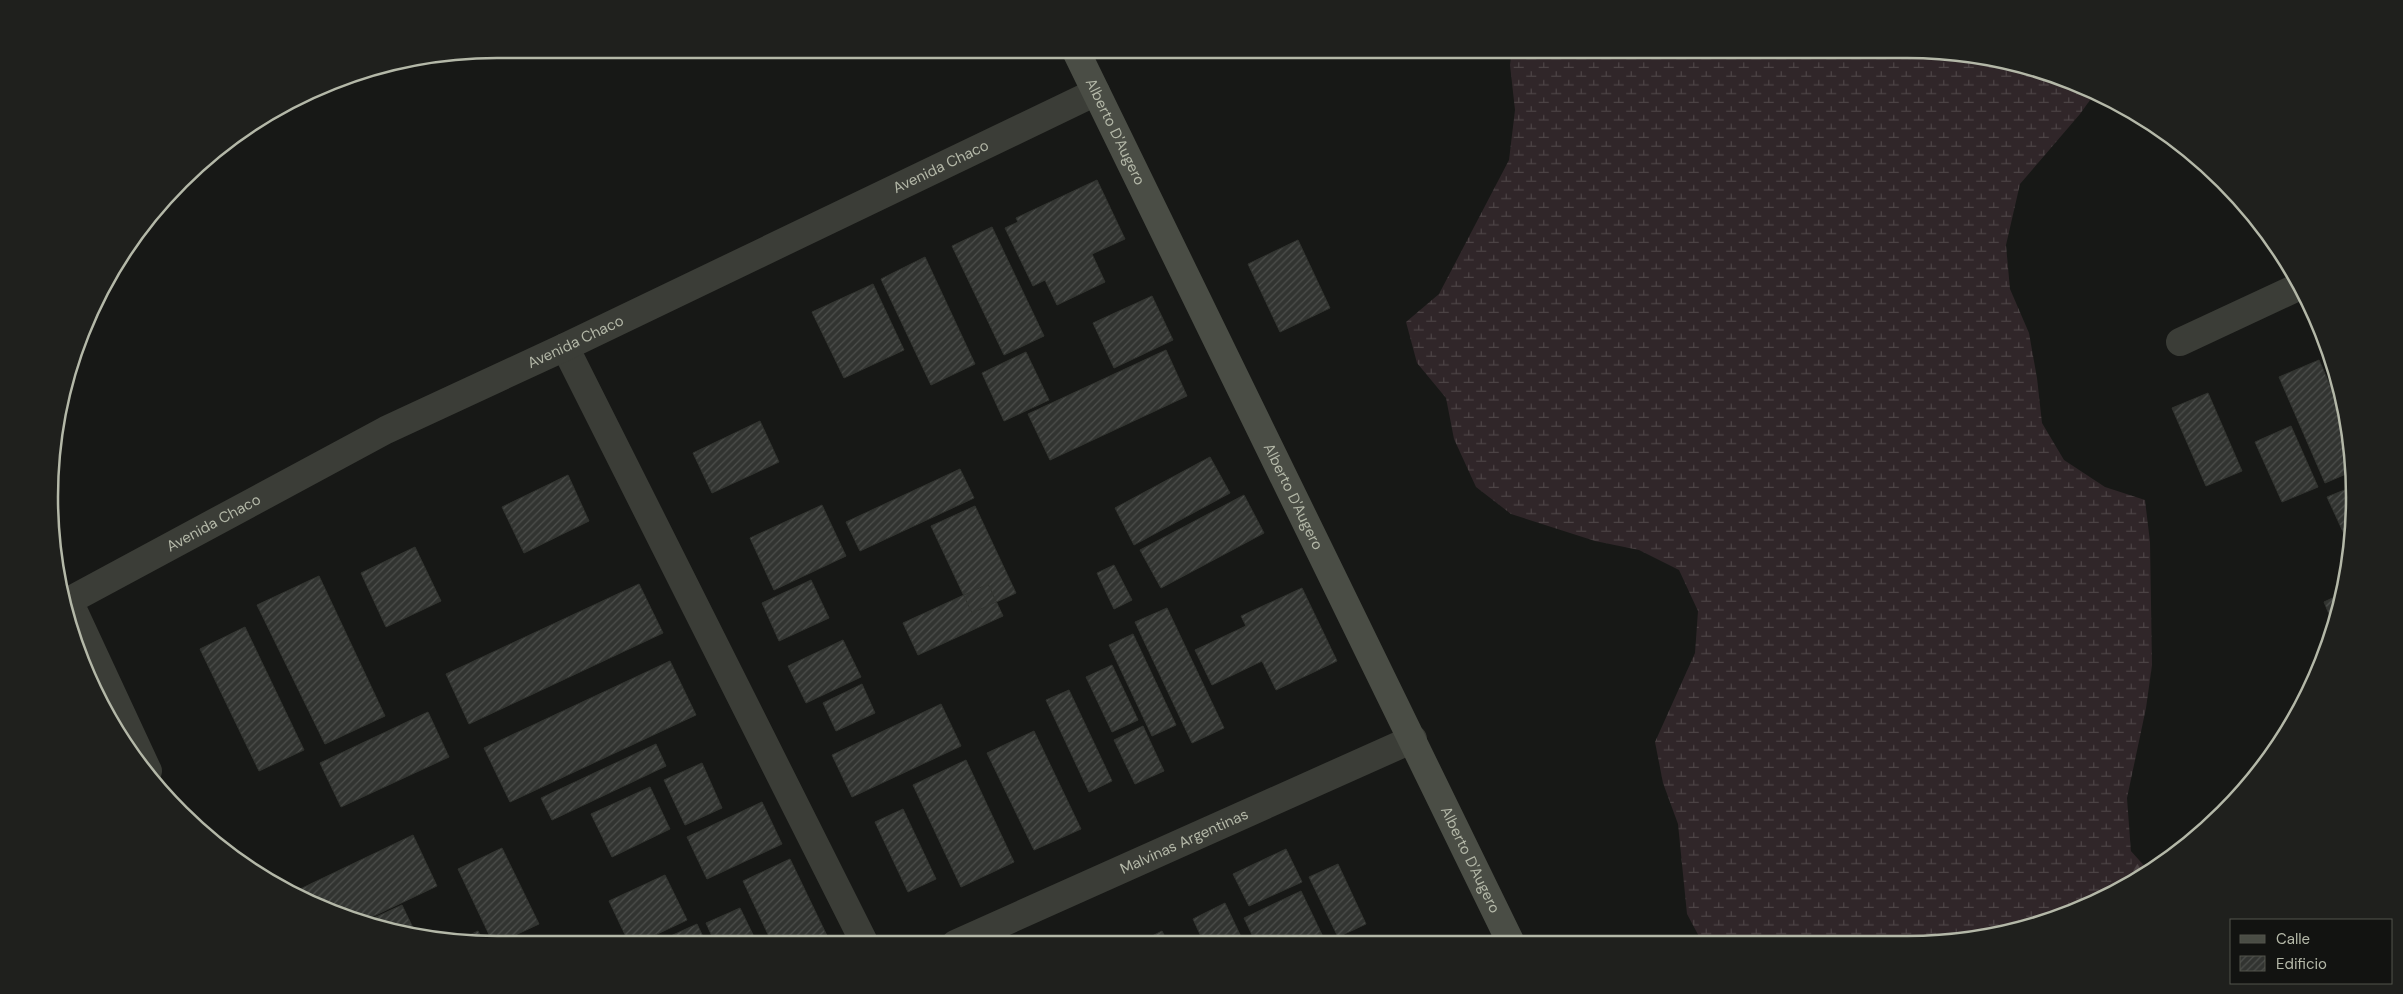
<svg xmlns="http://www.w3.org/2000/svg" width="2403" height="994" font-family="'DM Sans',sans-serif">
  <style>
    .forest { fill: url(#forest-firs) }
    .wetland { fill: url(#wetland-marsh) }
    .building { fill: url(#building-hatch); stroke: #323430 }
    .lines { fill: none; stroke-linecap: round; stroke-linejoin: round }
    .minor { stroke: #3b3d37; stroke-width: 28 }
    .secondary { stroke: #4a4d45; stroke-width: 28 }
    .labels { text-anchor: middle; stroke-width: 4.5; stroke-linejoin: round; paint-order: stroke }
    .street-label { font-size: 15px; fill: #b4b8a8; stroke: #121311 }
    .rim { fill: none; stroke: #b4b8a8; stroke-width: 2.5 }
  </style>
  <defs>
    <pattern id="forest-firs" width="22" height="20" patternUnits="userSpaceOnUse" patternTransform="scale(1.25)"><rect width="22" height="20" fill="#302629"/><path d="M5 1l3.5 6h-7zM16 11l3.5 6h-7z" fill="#4c4345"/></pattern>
    <pattern id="wetland-marsh" width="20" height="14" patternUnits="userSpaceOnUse" patternTransform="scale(1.25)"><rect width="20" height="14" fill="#302629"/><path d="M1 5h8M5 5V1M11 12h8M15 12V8" fill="none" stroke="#4c4345"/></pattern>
    <pattern id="building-hatch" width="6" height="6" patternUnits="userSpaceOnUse" patternTransform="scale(1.25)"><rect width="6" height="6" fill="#323431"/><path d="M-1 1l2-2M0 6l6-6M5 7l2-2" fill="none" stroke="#4d4f4c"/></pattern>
  </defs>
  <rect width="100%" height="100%" fill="#171816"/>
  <path class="forest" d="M 2130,850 L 2148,870 L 2133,880 Z
    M 1699,937 L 1702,942 L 1663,942 L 1666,941 Z"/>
  <path class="wetland" d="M 1512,49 L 1906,49 L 2050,72 L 2095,93 L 2080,114 L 2020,184 L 2006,245 L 2010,289 L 2029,333 L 2037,378 L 2042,423 L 2064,460 L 2105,487 L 2145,500 L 2150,542 L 2152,665 L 2146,708 L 2127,798 L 2133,880 L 2104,899 L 1965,941 L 1702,942 L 1687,914 L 1678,824 L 1663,783 L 1655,742 L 1695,653 L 1698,611 L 1679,570 L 1639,550 L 1595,541 L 1511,514 L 1476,487 L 1454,439 L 1446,398 L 1417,363 L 1406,322 L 1439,294 L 1509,160 L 1515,110 L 1510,65 Z"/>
  <path class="building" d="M 1097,180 L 1125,239 L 1092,254 L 1105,282 L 1057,305 L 1045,280 L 1033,286 L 1005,228 L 1018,222 L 1016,218 Z
    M 992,227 L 1044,336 L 1004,355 L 952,246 Z
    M 1298,240 L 1330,308 L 1280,332 L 1248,264 Z
    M 925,257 L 975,364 L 931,385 L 881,279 Z
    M 873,284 L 904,350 L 844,378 L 812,312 Z
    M 1152,296 L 1173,340 L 1114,368 L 1093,323 Z
    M 1166,350 L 1187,396 L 1050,460 L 1028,414 Z
    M 1026,352 L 1049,400 L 1004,421 L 982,373 Z
    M 2319,360 L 2346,422 L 2353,467 L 2353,471 L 2325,483 L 2279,377 Z
    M 2208,393 L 2242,471 L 2206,486 L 2172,408 Z
    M 760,421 L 779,462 L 712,493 L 693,453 Z
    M 2291,426 L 2318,487 L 2282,502 L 2255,442 Z
    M 1210,457 L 1230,493 L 1134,545 L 1115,508 Z
    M 960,469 L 974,498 L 860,551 L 846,522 Z
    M 568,475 L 589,521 L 524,553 L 502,507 Z
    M 2347,489 L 2352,500 L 2351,549 L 2327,497 Z
    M 1244,495 L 1264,533 L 1161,588 L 1140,550 Z
    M 822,505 L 846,556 L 774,590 L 750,538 Z
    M 975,506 L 1016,593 L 972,613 L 931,526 Z
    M 415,547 L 441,601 L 386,627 L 361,573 Z
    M 1114,565 L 1132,600 L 1114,609 L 1097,573 Z
    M 319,576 L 385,716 L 325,744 L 257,605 Z
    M 811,580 L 829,618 L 779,641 L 762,603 Z
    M 639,584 L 663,633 L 469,724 L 446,674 Z
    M 988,584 L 1003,616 L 918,655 L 903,623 Z
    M 1302,588 L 1337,661 L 1276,690 L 1262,661 L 1212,685 L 1195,650 L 1246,626 L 1241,616 Z
    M 2341,594 L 2334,626 L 2324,602 Z
    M 1167,608 L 1224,728 L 1192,743 L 1135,622 Z
    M 245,627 L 304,750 L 259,771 L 200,649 Z
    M 1133,634 L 1176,725 L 1152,736 L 1109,645 Z
    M 843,640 L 861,677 L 806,703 L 788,666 Z
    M 670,661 L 696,715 L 510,802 L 484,748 Z
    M 1112,665 L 1138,720 L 1112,732 L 1086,677 Z
    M 862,684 L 875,713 L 836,731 L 823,703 Z
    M 1069,690 L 1112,781 L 1089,792 L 1046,700 Z
    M 941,704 L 961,746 L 852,797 L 832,755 Z
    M 428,712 L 449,757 L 341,807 L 320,763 Z
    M 1143,726 L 1164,771 L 1135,784 L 1114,740 Z
    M 1034,731 L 1081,829 L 1034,850 L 987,753 Z
    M 656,744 L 666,766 L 552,820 L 541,798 Z
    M 966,760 L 1014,862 L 961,887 L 913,785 Z
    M 702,763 L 722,808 L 685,825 L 664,780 Z
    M 650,787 L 670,829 L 612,857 L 591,814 Z
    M 762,802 L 782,844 L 707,879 L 687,837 Z
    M 903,809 L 936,879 L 908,892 L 875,822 Z
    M 413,835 L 437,886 L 359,923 L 353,922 L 296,891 Z
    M 502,848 L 539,924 L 494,945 L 458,869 Z
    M 1286,849 L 1302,882 L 1249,906 L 1233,874 Z
    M 790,859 L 831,944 L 773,945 L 743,881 Z
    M 1338,864 L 1366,924 L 1338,937 L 1309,877 Z
    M 665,875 L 687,920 L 634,945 L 630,945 L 609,901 Z
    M 1301,891 L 1326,943 L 1256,943 L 1244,918 Z
    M 1225,903 L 1244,943 L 1204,943 L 1193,919 Z
    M 402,905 L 415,932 L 363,923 Z
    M 740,908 L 758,945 L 716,945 L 706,923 Z
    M 697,924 L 707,945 L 651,945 Z
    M 478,931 L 484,943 L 461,939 Z
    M 1162,931 L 1168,943 L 1136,944 Z"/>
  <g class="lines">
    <g class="minor">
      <path d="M 2180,342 L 2300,286"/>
      <path d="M 565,347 L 865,944"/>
      <path d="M 69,601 L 148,771"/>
      <path id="s1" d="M 63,604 L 386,430 L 565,347 L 1096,92"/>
      <path id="s2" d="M 955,944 L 1413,739"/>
    </g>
    <path class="secondary" id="s3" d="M 1075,49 L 1511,943"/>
  </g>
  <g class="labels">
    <g class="street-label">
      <text dy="5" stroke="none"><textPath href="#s3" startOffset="92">Alberto D'Augero</textPath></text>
      <text dy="5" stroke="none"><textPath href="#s1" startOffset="981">Avenida Chaco</textPath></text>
      <text dy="5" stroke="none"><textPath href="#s1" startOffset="576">Avenida Chaco</textPath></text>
      <text dy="5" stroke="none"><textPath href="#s3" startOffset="498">Alberto D'Augero</textPath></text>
      <text dy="5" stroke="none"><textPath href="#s1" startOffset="171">Avenida Chaco</textPath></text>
      <text dy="5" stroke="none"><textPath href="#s2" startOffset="251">Malvinas Argentinas</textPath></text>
      <text dy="5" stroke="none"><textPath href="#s3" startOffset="902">Alberto D'Augero</textPath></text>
    </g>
  </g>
  <path d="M0 0H2403V994H0ZM497 58H1907A439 439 0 0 1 2346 497V497A439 439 0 0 1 1907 936H497A439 439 0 0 1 58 497V497A439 439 0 0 1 497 58Z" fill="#1f201d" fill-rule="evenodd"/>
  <path class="rim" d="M497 58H1907A439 439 0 0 1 2346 497V497A439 439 0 0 1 1907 936H497A439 439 0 0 1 58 497V497A439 439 0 0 1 497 58Z"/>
  <rect x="2230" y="919" width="162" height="65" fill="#121311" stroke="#53554d"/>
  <rect x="2240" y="935" width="25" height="8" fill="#4a4d45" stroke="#53554d"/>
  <text x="2276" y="944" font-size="15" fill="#b4b8a8">Calle</text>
  <rect x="2240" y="956" width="25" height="15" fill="url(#building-hatch)" stroke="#53554d"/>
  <text x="2276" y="969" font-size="15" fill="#b4b8a8">Edificio</text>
</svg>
